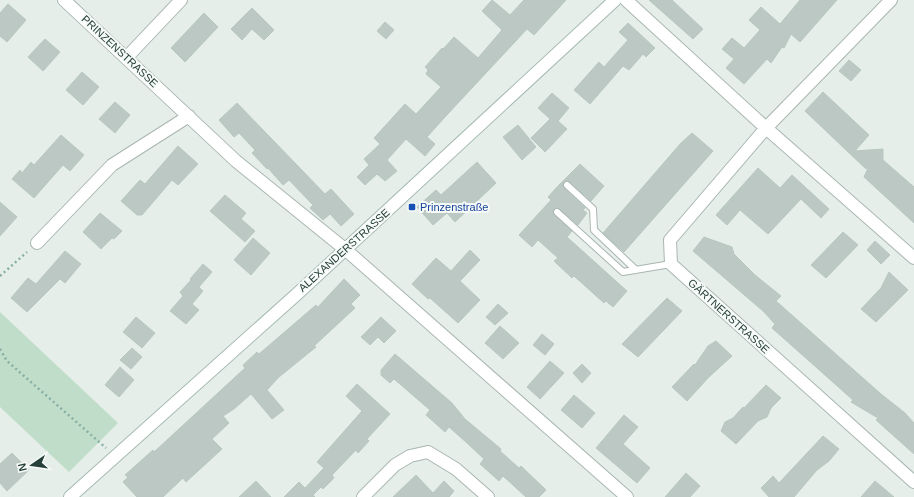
<svg xmlns="http://www.w3.org/2000/svg" width="914" height="497" font-family="Arial,sans-serif">
  <style>
    .green { fill: #c0ddc9 }
    .building { fill: #bbc8c3; stroke: #b8c7c1 }
    .lines { fill: none; stroke-linecap: round; stroke-linejoin: round }
    .lane-casing { stroke: #a9b6b1; stroke-width: 8 }
    .street-casing { stroke: #a9b6b1; stroke-width: 14 }
    .secondary-casing { stroke: #a5b9b2; stroke-width: 14 }
    .path { stroke: #88afa4; stroke-width: 2.5; stroke-dasharray: 2 3; stroke-linecap: butt }
    .lane { stroke: #fff; stroke-width: 6 }
    .street { stroke: #fff; stroke-width: 12 }
    .secondary { stroke: #fff; stroke-width: 12 }
    .transit-dot { fill: #1a4fb4; stroke: #f6faf8; stroke-width: 1.5 }
    .labels { text-anchor: middle; stroke-width: 4; stroke-linejoin: round; paint-order: stroke }
    .street-label { font-size: 11px; fill: #263f39; stroke: #f6faf8 }
    .transit-label { font-size: 11px; fill: #164399; stroke: #f6faf8; text-anchor: start }
  </style>
  <rect width="100%" height="100%" fill="#e6eeea"/>
  <path class="green" d="M 0,312 L 118,423 L 69,472 L 0,407 Z"/>
  <path class="building" d="M 492,0 L 510,15 L 524,0 L 566,0 L 534,35 L 527,29 L 445,117 L 427,137 L 435,144 L 425,156 L 406,139 L 387,160 L 397,171 L 385,181 L 377,174 L 365,185 L 357,177 L 369,165 L 364,159 L 380,144 L 374,138 L 405,104 L 416,114 L 441,87 L 426,74 L 428,70 L 425,67 L 442,48 L 443,49 L 454,37 L 478,58 L 502,30 L 482,11 Z
    M 649,0 L 672,0 L 703,29 L 693,39 Z
    M 800,0 L 837,0 L 800,42 L 791,34 L 784,48 L 782,47 L 771,63 L 767,59 L 744,84 L 726,68 L 734,59 L 722,49 L 732,38 L 744,48 L 760,30 L 749,20 L 761,7 L 780,24 Z
    M 8,4 L 26,20 L 7,42 L 0,36 L 0,13 Z
    M 252,8 L 274,30 L 264,40 L 252,29 L 242,40 L 231,29 Z
    M 204,13 L 218,27 L 185,62 L 171,48 Z
    M 385,22 L 394,30 L 386,39 L 377,31 Z
    M 628,23 L 655,48 L 646,57 L 643,54 L 629,70 L 623,66 L 590,104 L 574,90 L 599,62 L 604,67 L 628,40 L 619,32 Z
    M 45,39 L 60,52 L 43,71 L 28,57 Z
    M 849,60 L 861,70 L 851,81 L 839,71 Z
    M 82,72 L 99,87 L 83,105 L 66,90 Z
    M 823,92 L 869,135 L 855,151 L 883,149 L 883,160 L 914,187 L 914,223 L 864,177 L 869,166 L 866,169 L 805,111 Z
    M 552,93 L 569,108 L 558,121 L 567,129 L 545,152 L 531,138 L 550,119 L 538,108 Z
    M 115,102 L 130,115 L 115,133 L 99,119 Z
    M 237,103 L 325,194 L 331,189 L 354,214 L 341,226 L 330,214 L 323,220 L 310,208 L 313,205 L 289,180 L 283,185 L 268,168 L 267,169 L 252,153 L 255,150 L 239,133 L 234,137 L 219,120 Z
    M 518,125 L 536,147 L 522,160 L 503,137 Z
    M 692,133 L 713,151 L 624,252 L 603,233 L 681,143 Z
    M 61,135 L 84,155 L 70,171 L 63,165 L 34,198 L 12,179 L 20,170 L 22,173 L 31,162 L 34,165 Z
    M 178,146 L 198,164 L 178,185 L 172,180 L 142,215 L 137,215 L 121,201 L 140,180 L 145,184 Z
    M 477,162 L 496,183 L 455,222 L 447,213 L 433,225 L 417,207 L 436,190 L 441,195 Z
    M 580,164 L 604,186 L 591,201 L 570,182 L 565,181 L 563,184 L 564,188 L 585,208 L 583,210 L 587,213 L 578,225 L 558,208 L 554,209 L 553,213 L 572,231 L 567,237 L 627,291 L 613,307 L 606,301 L 604,303 L 574,276 L 572,278 L 554,261 L 558,258 L 538,240 L 532,247 L 519,235 L 551,200 L 548,197 L 557,187 Z
    M 758,168 L 780,188 L 792,175 L 829,209 L 821,218 L 801,199 L 768,234 L 740,210 L 727,225 L 716,215 Z
    M 225,195 L 246,213 L 241,219 L 255,231 L 245,242 L 210,211 Z
    M 0,202 L 17,217 L 0,236 Z
    M 100,213 L 122,231 L 114,239 L 112,238 L 101,249 L 83,232 Z
    M 843,232 L 858,245 L 826,278 L 811,265 Z
    M 704,237 L 732,247 L 734,254 L 755,275 L 781,296 L 776,301 L 881,394 L 905,413 L 914,423 L 914,454 L 876,420 L 878,418 L 851,402 L 853,400 L 772,328 L 775,324 L 763,311 L 693,251 Z
    M 253,238 L 270,253 L 251,275 L 234,260 Z
    M 875,241 L 890,255 L 881,264 L 867,250 Z
    M 470,250 L 480,260 L 460,281 L 480,300 L 458,323 L 430,298 L 428,299 L 412,284 L 436,258 L 451,271 Z
    M 65,251 L 81,264 L 65,283 L 60,279 L 27,312 L 11,298 L 28,278 L 36,284 Z
    M 203,264 L 212,272 L 199,287 L 190,279 Z
    M 889,272 L 908,290 L 876,322 L 861,309 L 881,288 Z
    M 344,279 L 360,295 L 351,304 L 355,308 L 314,346 L 316,347 L 279,377 L 267,390 L 284,410 L 272,419 L 251,394 L 234,409 L 223,416 L 229,423 L 212,439 L 222,449 L 186,482 L 183,478 L 163,497 L 137,497 L 123,482 L 128,477 L 125,475 L 153,450 L 154,452 L 245,368 L 243,365 L 257,352 L 259,354 L 316,305 L 318,307 Z
    M 191,280 L 203,291 L 192,304 L 199,310 L 186,324 L 170,311 L 183,296 L 180,292 Z
    M 667,298 L 682,311 L 638,357 L 622,344 Z
    M 498,304 L 508,313 L 495,325 L 486,317 Z
    M 136,317 L 155,333 L 142,348 L 123,332 Z
    M 381,317 L 396,331 L 384,343 L 378,337 L 370,345 L 361,337 Z
    M 500,326 L 519,343 L 503,359 L 485,343 Z
    M 542,334 L 554,344 L 545,355 L 533,345 Z
    M 716,341 L 732,356 L 709,377 L 687,401 L 672,387 L 694,364 L 695,365 L 708,346 Z
    M 132,348 L 142,357 L 131,369 L 120,360 Z
    M 395,354 L 452,403 L 465,419 L 501,449 L 500,451 L 519,468 L 521,466 L 546,490 L 539,497 L 526,497 L 503,476 L 499,481 L 480,464 L 484,459 L 467,443 L 449,427 L 445,432 L 426,415 L 430,410 L 394,379 L 390,383 L 381,375 L 381,370 Z
    M 550,361 L 564,373 L 540,399 L 527,387 Z
    M 582,364 L 591,373 L 582,383 L 573,373 Z
    M 120,367 L 134,380 L 119,397 L 105,385 Z
    M 357,384 L 390,414 L 367,439 L 369,441 L 358,453 L 356,450 L 332,475 L 334,478 L 323,489 L 321,487 L 313,495 L 315,497 L 284,497 L 299,482 L 305,488 L 324,468 L 317,462 L 362,411 L 346,396 Z
    M 766,385 L 781,398 L 771,408 L 767,417 L 758,421 L 736,444 L 721,431 L 725,422 L 733,418 L 743,407 L 744,408 Z
    M 574,395 L 595,413 L 582,428 L 561,410 Z
    M 624,415 L 638,427 L 623,444 L 650,468 L 637,483 L 596,448 Z
    M 823,436 L 839,449 L 829,461 L 817,470 L 794,497 L 769,497 L 761,488 L 773,476 L 779,483 Z
    M 12,453 L 29,470 L 7,491 L 0,483 L 0,464 Z
    M 686,473 L 700,486 L 690,497 L 665,497 Z
    M 416,475 L 433,493 L 444,481 L 454,491 L 449,497 L 393,497 Z
    M 256,481 L 271,497 L 239,497 Z
    M 875,481 L 894,497 L 861,497 Z"/>
  <g class="lines">
    <g class="lane-casing">
      <path id="lane" d="M 567,185 L 593,209 L 594,230 L 636,270
        M 557,212 L 623,272 L 671,264"/>
    </g>
    <g class="street-casing">
      <path id="street" d="M 64,0 L 236,161 L 346,250 L 627,497
        M 626,0 L 766,128 L 914,258
        M 891,0 L 766,128 L 670,240 L 671,264 L 914,482
        M 127,57 L 181,0
        M 37,243 L 112,165 L 189,116
        M 363,497 L 395,465 L 410,456 L 428,452 L 456,469 L 488,497"/>
    </g>
    <g class="secondary-casing">
      <path id="secondary" d="M 70,497 L 297,294 L 615,0"/>
    </g>
    <path class="path" d="M 0,276 L 27,252
      M 0,349 L 7,361 L 106,448"/>
    <use href="#lane" class="lane"/>
    <use href="#street" class="street"/>
    <use href="#secondary" class="secondary"/>
  </g>
  <rect class="transit-dot" x="408" y="203" width="8" height="8" rx="2"/>
  <g class="labels">
    <g class="street-label">
      <text transform="translate(120 51) rotate(43)" y="4">PRINZENSTRASSE</text>
      <text transform="translate(344 250) rotate(-42)" y="4">ALEXANDERSTRASSE</text>
      <text transform="translate(729 316) rotate(42)" y="4">GÄRTNERSTRASSE</text>
    </g>
    <g class="transit-label">
      <text x="420" y="211">Prinzenstraße</text>
    </g>
  </g>
  <g transform="translate(32 465) rotate(257)" stroke="#f6faf8" stroke-width="3" paint-order="stroke">
  <path d="M0-3L7 15L0 10L-7 15Z" fill="#263f39"/>
  <text y="-6" font-size="11" font-weight="bold" text-anchor="middle" fill="#263f39">N</text>
  </g>
</svg>
